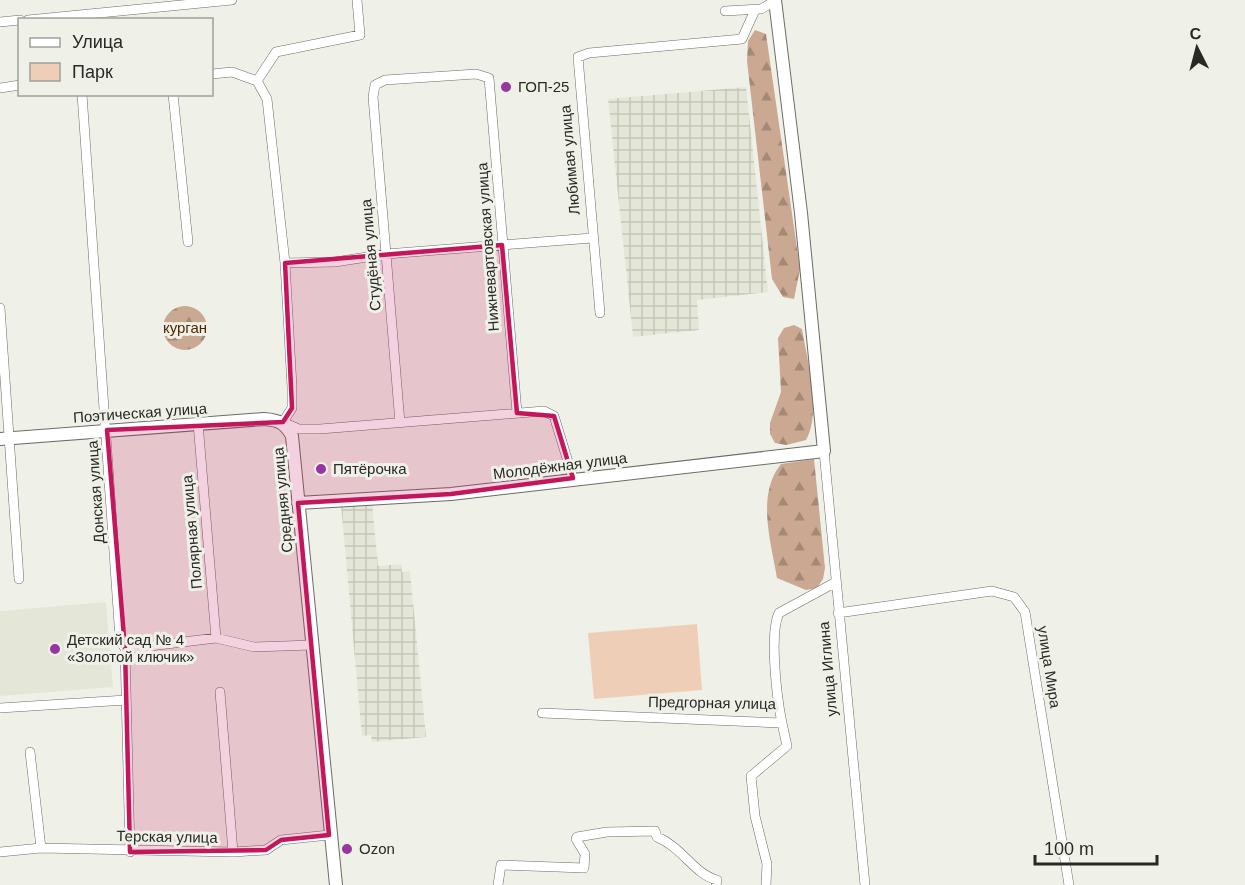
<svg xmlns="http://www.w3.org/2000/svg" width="1245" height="885" font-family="Helvetica,sans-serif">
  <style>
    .built { fill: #e4e7d8 }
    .industrial { fill: url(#industrial-grid) }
    .green { fill: #efceb7 }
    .forest { fill: url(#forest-firs) }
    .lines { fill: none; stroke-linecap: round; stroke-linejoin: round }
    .minor-casing { stroke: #6b6c66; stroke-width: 10 }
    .tertiary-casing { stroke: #6b6c66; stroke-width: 14 }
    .minor { stroke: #fff; stroke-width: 9 }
    .tertiary { stroke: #fff; stroke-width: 12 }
    .marked { fill: #c2185b; fill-opacity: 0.2; stroke: #c2185b; stroke-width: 4.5; stroke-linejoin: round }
    .poi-dot { fill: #96369f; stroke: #eff1e9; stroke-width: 2 }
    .labels { text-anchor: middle; stroke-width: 6; stroke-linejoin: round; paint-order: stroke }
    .poi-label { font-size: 15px; fill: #282825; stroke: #eff1e9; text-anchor: start }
    .street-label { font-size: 15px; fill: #282825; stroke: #eff1e9 }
    .park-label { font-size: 15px; fill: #512600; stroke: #eff1e9 }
  </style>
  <defs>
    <pattern id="industrial-grid" width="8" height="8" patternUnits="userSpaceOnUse" patternTransform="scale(1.5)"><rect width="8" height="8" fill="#e4e7d8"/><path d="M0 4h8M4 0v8" fill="none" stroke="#c4c6b9"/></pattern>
    <pattern id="forest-firs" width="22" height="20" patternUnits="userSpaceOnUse" patternTransform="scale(1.5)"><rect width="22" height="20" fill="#caa892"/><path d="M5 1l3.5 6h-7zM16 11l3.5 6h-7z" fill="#a48977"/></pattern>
  </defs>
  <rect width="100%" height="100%" fill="#eff1e9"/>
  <path class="built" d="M 106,602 L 113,687 L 0,696 L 0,611 Z"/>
  <path class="industrial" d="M 746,87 L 768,292 L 697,300 L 699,330 L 633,337 L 608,99 Z
    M 372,502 L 378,566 L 401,564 L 402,572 L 410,571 L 426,737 L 372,742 L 371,735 L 362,736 L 341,505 Z"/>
  <path class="green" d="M 697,624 L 702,690 L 594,699 L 588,633 Z"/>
  <path class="forest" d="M 755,30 L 766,34 L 800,269 L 794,299 L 783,297 L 772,279 L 747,61 L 748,41 Z
    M163 328a22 22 0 1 1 44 0a22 22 0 1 1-44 0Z
    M 794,325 L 802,329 C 807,360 822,412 806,440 L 786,445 L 775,443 L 770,434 L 770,423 L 781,392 L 778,338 L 784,328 Z
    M 814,459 L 825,568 L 823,579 L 817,588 L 806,590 L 777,578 C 771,542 756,495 781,464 Z"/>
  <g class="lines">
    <g class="minor-casing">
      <path id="minor" d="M 357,0 L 360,35 L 276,52 L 257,81 L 267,99 L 285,263 L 292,387 L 292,408 L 283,422 L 299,429 L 320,429 L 544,411 L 554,416 L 573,478
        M 725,11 L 761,9 L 775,1
        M 28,20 L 232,0
        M 0,22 L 20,20
        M 212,74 L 232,72 L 257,81
        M 0,88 L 20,85
        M 82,94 L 120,638 L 125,649 L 130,852
        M 173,94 L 188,242
        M 285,263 L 335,262 L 386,254 L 592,238
        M 0,308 L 19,579
        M 600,313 L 578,57 L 589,53 L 742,39 L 755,10
        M 198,423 L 216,638
        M 400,423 L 373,97 L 375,85 L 385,80 L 476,74 L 489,78 L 517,413
        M 824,451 L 865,885
        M 838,613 L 992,591 L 1014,597 L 1025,612 L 1069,885
        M 125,649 L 216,638 L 254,647 L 312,645
        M 220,692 L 233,852
        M 0,708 L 126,700
        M 542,713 L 782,723 C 777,699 769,634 779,613 L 836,582
        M 30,752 L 41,848
        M 0,852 L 41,848 L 233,852 L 266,850 L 281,840 L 329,835
        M 498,885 L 501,865 L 584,868 L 585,854 L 576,839 L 577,837 L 607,832 L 655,831 L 657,837 C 682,847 694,874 717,880 L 716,885
        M 766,885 L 767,864 L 755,816 L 751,776 L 787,746 L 782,723"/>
    </g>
    <g class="tertiary-casing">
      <path id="tertiary" d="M 0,439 L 264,419 C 279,420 285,423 292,436 L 336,885
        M 298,503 L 451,494 L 824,451 L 801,213 L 775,0"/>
    </g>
    <use href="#minor" class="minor"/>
    <use href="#tertiary" class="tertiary"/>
  </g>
  <path class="marked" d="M 502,245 L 517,413 L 554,416 L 573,478 L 451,494 L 298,503 L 329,835 L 281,840 L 266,850 L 130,852 L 125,649 L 107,430 L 283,422 L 292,408 L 285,263 Z"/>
  <g class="poi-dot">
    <circle cx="506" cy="87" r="6"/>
    <circle cx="321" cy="469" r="6"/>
    <circle cx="55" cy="649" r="6"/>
    <circle cx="347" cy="849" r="6"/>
  </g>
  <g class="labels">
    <g class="poi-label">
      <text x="518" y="92">ГОП-25</text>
      <text x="333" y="474">Пятёрочка</text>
      <text x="67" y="645">Детский сад № 4<tspan x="67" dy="17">«Золотой ключик»</tspan></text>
      <text x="359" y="854">Ozon</text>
    </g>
    <g class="street-label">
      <text transform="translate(570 160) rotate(-95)" y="5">Любимая улица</text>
      <text transform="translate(488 247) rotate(-94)" y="5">Нижневартовская улица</text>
      <text transform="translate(371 255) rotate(-95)" y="5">Студёная улица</text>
      <text transform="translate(140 413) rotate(-4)" y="5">Поэтическая улица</text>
      <text transform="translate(560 466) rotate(-7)" y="5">Молодёжная улица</text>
      <text transform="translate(96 492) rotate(-94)" y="5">Донская улица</text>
      <text transform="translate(283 500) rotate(-95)" y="5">Средняя улица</text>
      <text transform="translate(192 532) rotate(-95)" y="5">Полярная улица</text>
      <text transform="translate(1049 667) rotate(81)" y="5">улица Мира</text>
      <text transform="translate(828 669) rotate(-95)" y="5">улица Иглина</text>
      <text transform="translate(712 703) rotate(1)" y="5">Предгорная улица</text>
      <text transform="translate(167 837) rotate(1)" y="5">Терская улица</text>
    </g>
    <g class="park-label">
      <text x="185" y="333">курган</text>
    </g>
  </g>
  <rect x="18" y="18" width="195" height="78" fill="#eff1e9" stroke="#9fa19b" stroke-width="1.5"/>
  <rect x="30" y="38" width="30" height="9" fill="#ffffff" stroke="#9fa19b" stroke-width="1.5"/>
  <text x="72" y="48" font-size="18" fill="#282825">Улица</text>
  <rect x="30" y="63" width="30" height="18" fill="#efceb7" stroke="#9fa19b" stroke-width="1.5"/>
  <text x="72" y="78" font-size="18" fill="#282825">Парк</text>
  <g transform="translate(1197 48) rotate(354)" stroke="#eff1e9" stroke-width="4.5" paint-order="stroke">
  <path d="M0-4.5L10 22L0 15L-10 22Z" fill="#282825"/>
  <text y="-9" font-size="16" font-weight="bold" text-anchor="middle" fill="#282825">С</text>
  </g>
  <path d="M1035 855v9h122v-9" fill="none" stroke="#282825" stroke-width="3"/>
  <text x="1044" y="855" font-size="18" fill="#282825" stroke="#eff1e9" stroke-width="4.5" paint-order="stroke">100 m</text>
</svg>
